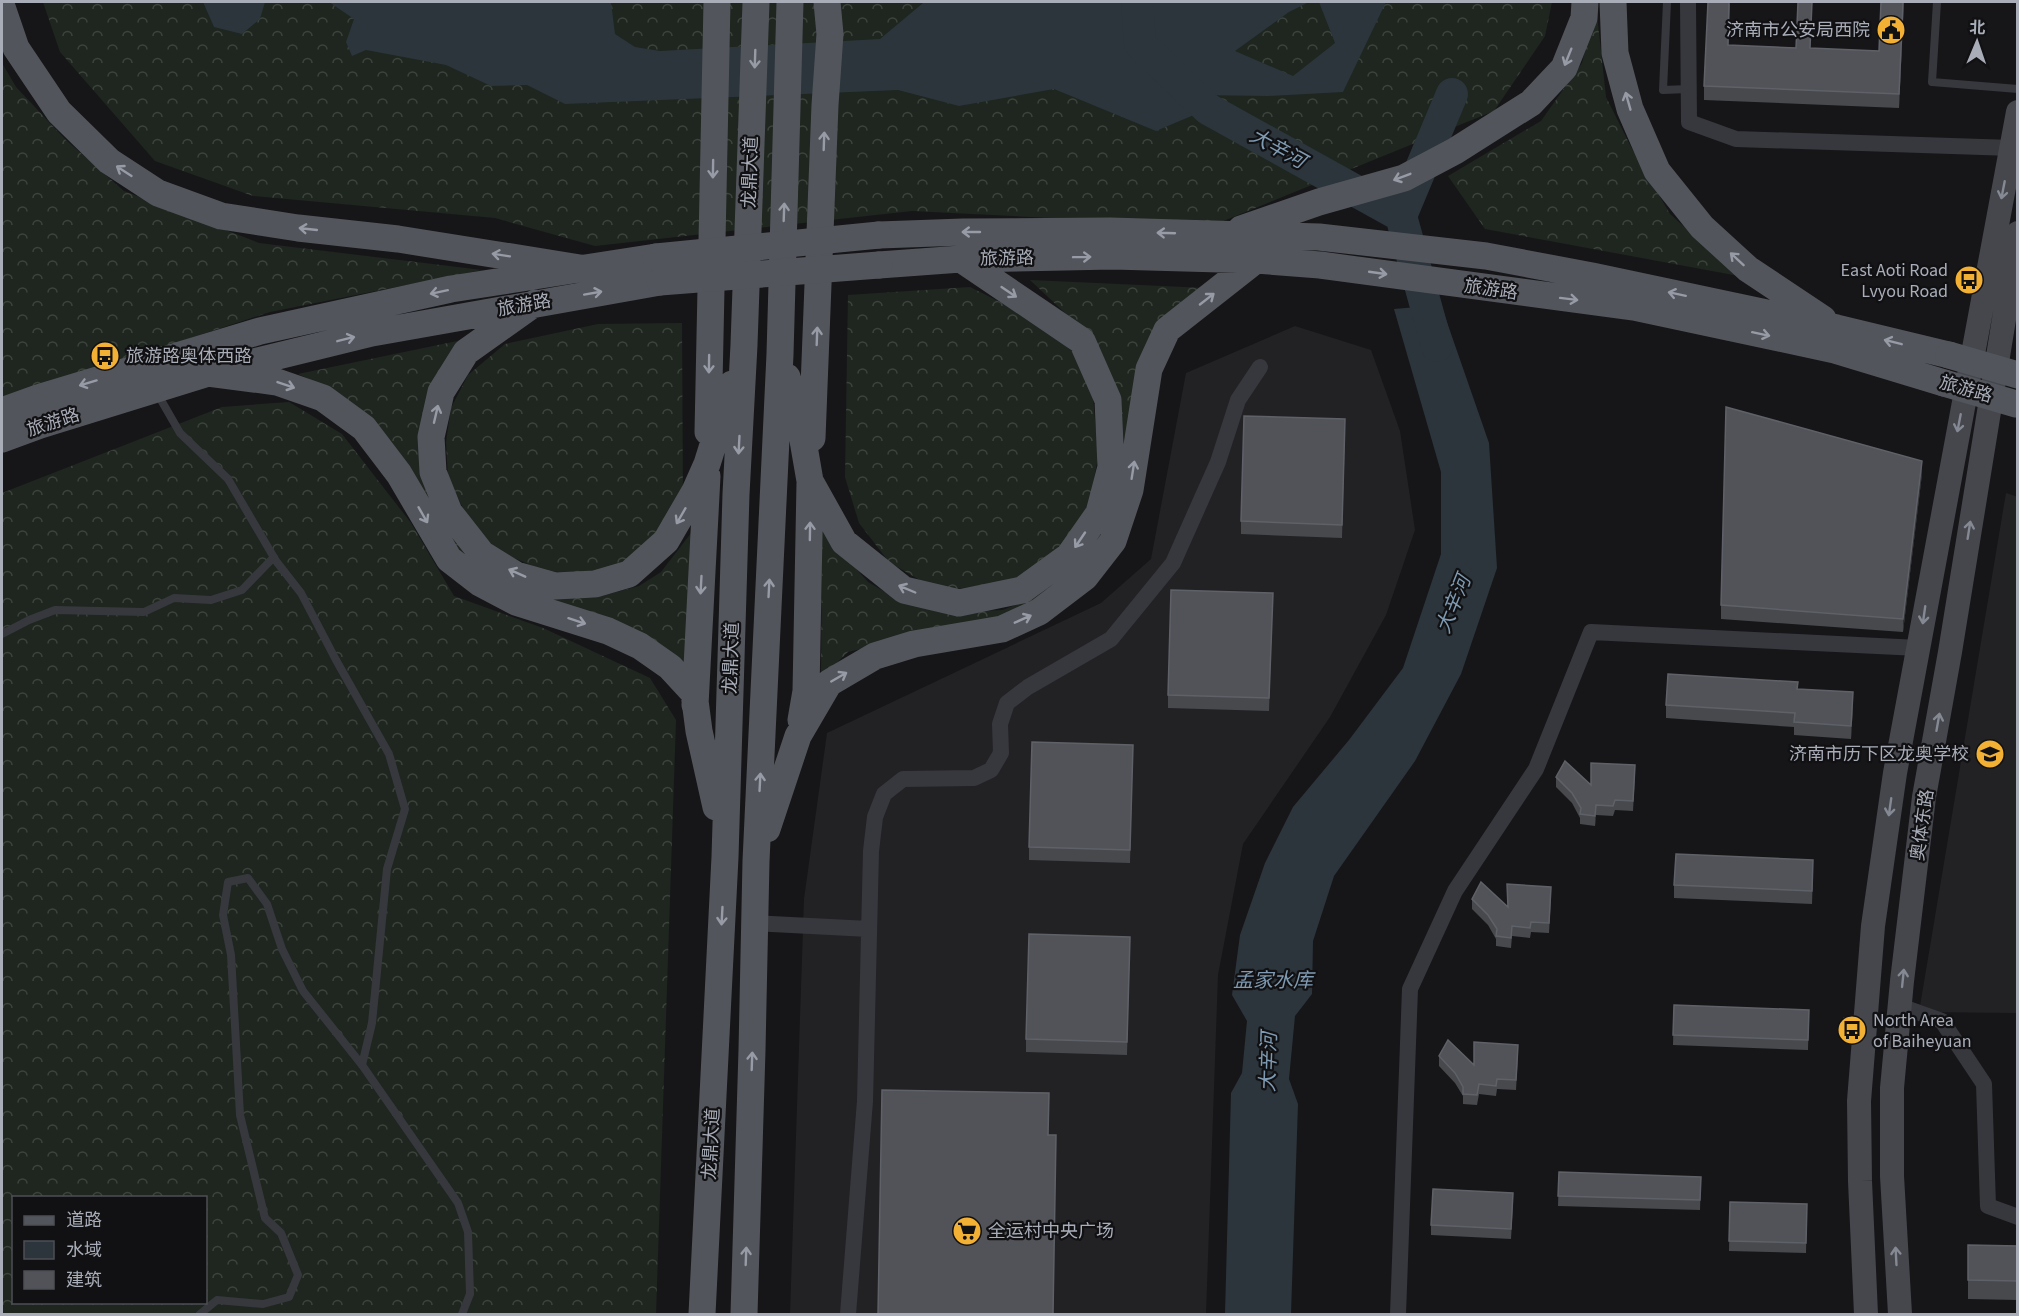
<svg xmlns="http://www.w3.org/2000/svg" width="2019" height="1316" font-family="'Source Sans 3','Noto Sans SC',sans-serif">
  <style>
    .built { fill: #222225 }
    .forest { fill: url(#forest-crowns); fill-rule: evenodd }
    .water { fill: #2c353c }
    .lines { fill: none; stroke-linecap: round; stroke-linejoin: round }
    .river { stroke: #2c353c; stroke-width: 32 }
    .service { stroke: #37383d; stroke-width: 8 }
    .minor { stroke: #37383d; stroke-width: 16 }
    .secondary { stroke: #45474d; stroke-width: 24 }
    .primary { stroke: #53555c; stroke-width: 27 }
    .primary-bridge { stroke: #53555c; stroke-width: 27 }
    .wall { fill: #47494d }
    .shaded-wall { fill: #2f3033 }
    .building { fill: #525359; stroke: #5f6168; stroke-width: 1.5 }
    .oneway { stroke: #979ba6 }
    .oneway2 { stroke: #858993 }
    .labels { text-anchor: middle; stroke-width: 4.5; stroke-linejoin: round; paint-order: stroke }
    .poi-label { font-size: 18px; fill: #a8adb8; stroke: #111113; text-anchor: end }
    .street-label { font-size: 18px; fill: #a8adb8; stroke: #111113 }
    .water-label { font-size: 20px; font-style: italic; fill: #7f9bb3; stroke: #111113 }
  </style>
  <defs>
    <pattern id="forest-crowns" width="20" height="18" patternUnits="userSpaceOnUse" patternTransform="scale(1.5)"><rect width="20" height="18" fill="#1e261f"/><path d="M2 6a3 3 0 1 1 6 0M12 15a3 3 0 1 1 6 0" fill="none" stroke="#3c433d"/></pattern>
  </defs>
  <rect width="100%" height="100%" fill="#161618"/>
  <path class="built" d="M 1295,326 L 1371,350 L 1400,431 L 1415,530 L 1386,615 L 1330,717 L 1243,844 L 1218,975 L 1206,1314 L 790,1314 L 804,899 L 827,733 L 1101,603 L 1151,559 L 1186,373 Z
    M 2006,493 L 2018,497 L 2017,1013 L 1919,1012 Z"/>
  <path class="forest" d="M 43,2 L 1552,2 L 1545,36 L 1494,111 L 1211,226 L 912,211 L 595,246 L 495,218 L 253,196 L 155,161 L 60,52 Z
    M 1596,6 L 1606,97 L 1631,147 L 1670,214 L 1739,276 L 1485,229 L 1448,176 L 1541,121 L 1582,63 Z
    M 2,63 L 16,87 L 66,140 L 124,191 L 259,243 L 482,270 L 270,312 L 2,400 Z
    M 1030,280 L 1206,288 L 1162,324 L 1143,362 L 1125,460 L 1123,486 L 1113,524 L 1082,572 L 1035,607 L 1000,620 L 940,630 L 848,652 L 821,678 L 822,530 L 868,582 L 892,596 L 921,607 L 955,612 L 1003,610 L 1037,596 L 1075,567 L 1095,537 L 1109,511 L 1121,441 L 1116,395 L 1101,354 L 1082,329 Z
    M 970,287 L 1032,318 L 1073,352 L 1093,396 L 1098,458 L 1088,508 L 1061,545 L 1016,580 L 956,589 L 923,582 L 889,562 L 859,523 L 845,477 L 848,295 Z
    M 682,323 L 683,507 L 642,554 L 592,574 L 544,571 L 498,551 L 470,522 L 448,478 L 446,442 L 451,408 L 468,375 L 505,344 L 598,324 Z
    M 467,339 L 434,387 L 435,502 L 557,597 L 594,598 L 639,586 L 661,572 L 695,528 L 689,671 L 476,573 L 339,393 L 298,374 Z
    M 289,402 L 342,434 L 411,523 L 454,596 L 543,628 L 650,678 L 676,720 L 656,1314 L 2,1314 L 2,493 L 222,407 ZM 14,1198 L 206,1198 L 206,1302 L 14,1302 Z"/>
  <path class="water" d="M 203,2 L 265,2 L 260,19 L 242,34 L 214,27 Z
    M 329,2 L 611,2 L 615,34 L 635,47 L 660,51 L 880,39 L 923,3 L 928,2 L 1309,2 L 1289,12 L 1235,51 L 1293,76 L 1335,43 L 1319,2 L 1386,2 L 1343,92 L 1268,96 L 1193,95 L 1174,78 L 1208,109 L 1156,131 L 1054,89 L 959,106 L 898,90 L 565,104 L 527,85 L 491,86 L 446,65 L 366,50 L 352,56 L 346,42 L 354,19 Z
    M 1441,305 L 1489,443 L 1497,568 L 1461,674 L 1415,761 L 1334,876 L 1313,941 L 1312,994 L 1295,1016 L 1289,1079 L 1298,1104 L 1291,1314 L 1225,1314 L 1231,1093 L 1242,1073 L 1247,1021 L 1232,995 L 1240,935 L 1265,863 L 1293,807 L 1349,740 L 1403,668 L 1441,554 L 1441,472 L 1394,309 Z"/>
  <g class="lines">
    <path class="river" d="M 1137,2 L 1140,44 L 1208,109 L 1401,216 L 1437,346
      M 1401,216 L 1452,94"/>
    <path class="service" d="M 1667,2 L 1663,90 L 1688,89
      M 1937,2 L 1932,82 L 2018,89
      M 157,393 L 180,433 L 228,479 L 276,561 L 301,593 L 336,660 L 389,754 L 405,809 L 387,869 L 372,1023 L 362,1065
      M 2,634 L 29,620 L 55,610 L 144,612 L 174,598 L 211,600 L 242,590 L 274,557
      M 200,1314 L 217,1300 L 263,1304 L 289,1297 L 298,1275 L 281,1233 L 265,1218 L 240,1115 L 231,955 L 223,915 L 228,882 L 248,878 L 267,904 L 282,949 L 303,991 L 362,1065 L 458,1203 L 468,1232 L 470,1294 L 462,1314"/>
    <path class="minor" d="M 1688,2 L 1689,122 L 1736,139 L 2012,148 L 2018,150
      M 754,923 L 869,929
      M 1900,1006 L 1942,1021 L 1984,1084 L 1988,1206 L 2018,1217
      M 848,1314 L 865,1101 L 871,851 L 875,817 L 884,794 L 903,779 L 974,778 L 991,770 L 1001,753 L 1000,724 L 1007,703 L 1028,687 L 1111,639 L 1173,563 L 1218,462 L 1238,400 L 1260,367
      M 1398,1314 L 1410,989 L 1455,891 L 1536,769 L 1591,632 L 1919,648"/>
    <path class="secondary" d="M 1866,1314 L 1860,1181 L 1859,1101 L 1873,926 L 1895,773 L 2018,112
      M 1900,1314 L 1892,1176 L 1892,1088 L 1902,981 L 1924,797 L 1950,652 L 2018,233"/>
    <path class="primary" d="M 1613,2 L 1615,53 L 1630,109 L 1657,171 L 1702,227 L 1748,269 L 1823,319
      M 2,7 L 16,48 L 59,112 L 109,161 L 158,193 L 221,216 L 298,228 L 398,239 L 580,268
      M 1241,229 L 1319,202 L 1404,178 L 1455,151 L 1531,103 L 1564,68 L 1584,18 L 1585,2
      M 879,235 L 963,232 L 1110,231 L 1319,237 L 1486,256 L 1592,276 L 1837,328 L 1949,355
      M 879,265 L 961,259 L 1113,256 L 1256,260 L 1320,265 L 1634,307 L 1835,350 L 1944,383
      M 535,303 L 466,352 L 441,392 L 431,437 L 433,472 L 449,512 L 482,554 L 516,575 L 555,586 L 595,584 L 629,574 L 666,541 L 695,491 L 707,464 L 732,384
      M 208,373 L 277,382 L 323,398 L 364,428 L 399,474 L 449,559 L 480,583 L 516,602 L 608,631 L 640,646 L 670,667 L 694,693 L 699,731 L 716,807
      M 787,377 L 800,423 L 810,481 L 844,542 L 904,590 L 959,603 L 1022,590 L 1069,556 L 1099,513 L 1111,467 L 1108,400 L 1082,341 L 961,259
      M 2,411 L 38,398 L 260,331 L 451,289 L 656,257
      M 708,432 L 717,2
      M 812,438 L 825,105 L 830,34 L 827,2
      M 2,439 L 40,425 L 208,373 L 372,333 L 660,282
      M 695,705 L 707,476
      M 801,720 L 806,691 L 810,483
      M 767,829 L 798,736 L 829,683 L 875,656 L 914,644 L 1002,629 L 1039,612 L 1085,577 L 1113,541 L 1130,490 L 1149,369 L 1167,330 L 1256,260
      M 702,1314 L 725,857 L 736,494 L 744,345 L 756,2
      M 744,1314 L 752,1050 L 756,861 L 780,354 L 790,2"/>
    <path class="primary-bridge" d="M 656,257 L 879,235
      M 660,282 L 879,265
      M 1949,355 L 2018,375
      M 1944,383 L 2016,404"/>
  </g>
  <path class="wall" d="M 1730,2 L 1728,45 L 1879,51 L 1904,2 L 1899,108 L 1704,100 L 1704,86 Z
    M 1345,433 L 1342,538 L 1241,534 L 1241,521 Z
    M 1922,474 L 1903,632 L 1721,619 L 1721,605 Z
    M 1273,593 L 1269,711 L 1168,708 L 1168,695 Z
    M 1798,689 L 1853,706 L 1851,739 L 1794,735 L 1794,727 L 1666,718 L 1666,705 Z
    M 1133,745 L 1130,863 L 1029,860 L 1029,847 Z
    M 1635,775 L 1633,811 L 1615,810 L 1613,816 L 1596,815 L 1595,826 L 1580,824 L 1580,818 L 1572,803 L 1556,787 L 1556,777 L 1591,785 Z
    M 1813,873 L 1812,904 L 1674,898 L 1674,885 Z
    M 1551,897 L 1549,933 L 1531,932 L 1530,938 L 1512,936 L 1511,948 L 1496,946 L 1496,939 L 1488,925 L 1472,909 L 1472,899 L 1507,907 Z
    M 1130,937 L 1127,1055 L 1026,1052 L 1026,1039 Z
    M 1674,1005 L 1809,1010 L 1808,1050 L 1673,1045 Z
    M 1518,1055 L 1516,1090 L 1497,1089 L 1496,1096 L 1479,1094 L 1477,1105 L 1463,1104 L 1463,1096 L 1455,1083 L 1439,1066 L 1439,1056 L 1474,1065 Z
    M 1559,1172 L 1701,1177 L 1700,1210 L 1558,1206 Z
    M 1730,1202 L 1807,1204 L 1806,1253 L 1729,1251 Z
    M 1513,1203 L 1511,1239 L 1431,1235 L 1431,1225 Z
    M 1968,1245 L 2018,1246 L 2018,1300 L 1968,1299 Z"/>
  <path class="shaded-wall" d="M 1903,2 L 1904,2 L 1899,108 L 1899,94 Z
    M 1922,461 L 1922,474 L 1903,632 L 1903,619 Z
    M 1853,692 L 1853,706 L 1851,739 L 1851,726 Z
    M 1596,805 L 1596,815 L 1595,826 L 1595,816 Z"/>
  <path class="building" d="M 1708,2 L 1729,2 L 1728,45 L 1796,48 L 1798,2 L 1812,2 L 1810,48 L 1879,51 L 1881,2 L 1903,2 L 1899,94 L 1704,86 Z
    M 1726,407 L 1922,461 L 1903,619 L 1721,605 Z
    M 1244,416 L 1345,419 L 1342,525 L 1241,521 Z
    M 1171,590 L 1273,593 L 1269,698 L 1168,695 Z
    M 1668,674 L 1798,682 L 1797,689 L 1853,692 L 1851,726 L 1794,722 L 1795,713 L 1666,705 Z
    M 1032,742 L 1133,745 L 1130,850 L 1029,847 Z
    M 1565,761 L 1591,785 L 1591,763 L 1635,765 L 1633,801 L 1615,800 L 1613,806 L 1596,805 L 1595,816 L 1580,814 L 1581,808 L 1572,793 L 1556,777 Z
    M 1676,854 L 1813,860 L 1812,891 L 1674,885 Z
    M 1481,882 L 1508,907 L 1507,884 L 1551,887 L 1549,923 L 1531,922 L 1530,928 L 1512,926 L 1511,938 L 1496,936 L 1497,929 L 1488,915 L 1472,899 Z
    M 1029,934 L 1130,937 L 1127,1042 L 1026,1039 Z
    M 1674,1005 L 1809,1010 L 1808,1040 L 1673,1035 Z
    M 1448,1040 L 1474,1065 L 1474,1042 L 1518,1045 L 1516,1080 L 1497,1079 L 1496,1086 L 1479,1084 L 1477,1095 L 1463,1094 L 1463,1087 L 1455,1073 L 1439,1056 Z
    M 882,1090 L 1049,1093 L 1048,1135 L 1056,1135 L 1053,1314 L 878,1314 Z
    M 1559,1172 L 1701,1177 L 1700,1200 L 1558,1196 Z
    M 1433,1189 L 1513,1193 L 1511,1229 L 1431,1225 Z
    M 1730,1202 L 1807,1204 L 1806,1243 L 1729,1241 Z
    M 1968,1245 L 2018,1246 L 2018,1281 L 1968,1280 Z"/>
  <defs><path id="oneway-shaft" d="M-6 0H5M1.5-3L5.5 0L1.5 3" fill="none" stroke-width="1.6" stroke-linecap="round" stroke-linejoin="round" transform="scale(1.5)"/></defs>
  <g class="oneway">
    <use href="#oneway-shaft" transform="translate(1568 57) rotate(112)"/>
    <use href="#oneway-shaft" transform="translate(755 59) rotate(92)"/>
    <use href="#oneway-shaft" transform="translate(1628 101) rotate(-106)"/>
    <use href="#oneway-shaft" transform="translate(824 141) rotate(-88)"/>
    <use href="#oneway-shaft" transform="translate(713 169) rotate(91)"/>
    <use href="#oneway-shaft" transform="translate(124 171) rotate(-147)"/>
    <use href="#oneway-shaft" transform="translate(1402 177) rotate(159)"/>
    <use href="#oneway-shaft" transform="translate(784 212) rotate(-88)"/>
    <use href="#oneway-shaft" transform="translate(308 229) rotate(-174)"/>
    <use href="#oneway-shaft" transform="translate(971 232) rotate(180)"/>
    <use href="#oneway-shaft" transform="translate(1166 233) rotate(-178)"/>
    <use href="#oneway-shaft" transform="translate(501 255) rotate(-171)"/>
    <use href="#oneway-shaft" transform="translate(1082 257) rotate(-1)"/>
    <use href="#oneway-shaft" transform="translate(1737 259) rotate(-137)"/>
    <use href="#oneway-shaft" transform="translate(1378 273) rotate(8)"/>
    <use href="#oneway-shaft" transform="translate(439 292) rotate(168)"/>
    <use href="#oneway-shaft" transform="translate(1009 292) rotate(34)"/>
    <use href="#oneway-shaft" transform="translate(593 293) rotate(-10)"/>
    <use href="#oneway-shaft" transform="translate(1677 294) rotate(-168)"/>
    <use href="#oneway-shaft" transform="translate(1207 299) rotate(-38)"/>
    <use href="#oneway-shaft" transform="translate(1569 299) rotate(7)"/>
    <use href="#oneway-shaft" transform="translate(1761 334) rotate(12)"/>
    <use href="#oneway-shaft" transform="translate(817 336) rotate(-88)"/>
    <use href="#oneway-shaft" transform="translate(346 339) rotate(-14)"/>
    <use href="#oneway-shaft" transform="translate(1893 342) rotate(-166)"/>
    <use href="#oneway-shaft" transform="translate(709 364) rotate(91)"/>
    <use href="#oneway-shaft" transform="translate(88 383) rotate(163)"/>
    <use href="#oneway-shaft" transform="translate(286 385) rotate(19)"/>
    <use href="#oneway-shaft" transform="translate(436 414) rotate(-77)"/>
    <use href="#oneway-shaft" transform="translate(739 445) rotate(93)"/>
    <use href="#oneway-shaft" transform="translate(1133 470) rotate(-81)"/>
    <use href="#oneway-shaft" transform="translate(423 515) rotate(60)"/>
    <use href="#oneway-shaft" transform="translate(681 516) rotate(120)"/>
    <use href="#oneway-shaft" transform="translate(810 531) rotate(-89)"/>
    <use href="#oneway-shaft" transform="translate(1080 540) rotate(124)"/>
    <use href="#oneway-shaft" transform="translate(517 573) rotate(-156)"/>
    <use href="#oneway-shaft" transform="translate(701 585) rotate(93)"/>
    <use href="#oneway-shaft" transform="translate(769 588) rotate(-87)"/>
    <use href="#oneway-shaft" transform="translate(907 589) rotate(-157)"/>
    <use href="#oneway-shaft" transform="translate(1023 619) rotate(-24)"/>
    <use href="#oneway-shaft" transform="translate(577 621) rotate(18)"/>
    <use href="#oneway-shaft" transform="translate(839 677) rotate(-30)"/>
    <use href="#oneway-shaft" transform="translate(760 782) rotate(-87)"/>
    <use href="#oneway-shaft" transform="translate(722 916) rotate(93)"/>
    <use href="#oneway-shaft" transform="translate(752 1061) rotate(-88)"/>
    <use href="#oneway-shaft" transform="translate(746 1256) rotate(-88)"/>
  </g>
  <g class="oneway2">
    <use href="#oneway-shaft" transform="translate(2003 190) rotate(101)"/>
    <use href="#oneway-shaft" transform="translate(1959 423) rotate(101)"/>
    <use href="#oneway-shaft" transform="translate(1969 530) rotate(-81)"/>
    <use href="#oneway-shaft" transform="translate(1924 615) rotate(98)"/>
    <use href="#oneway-shaft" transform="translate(1938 722) rotate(-80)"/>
    <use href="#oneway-shaft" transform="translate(1890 807) rotate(98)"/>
    <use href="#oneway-shaft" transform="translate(1903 978) rotate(-84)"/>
    <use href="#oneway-shaft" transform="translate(1896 1256) rotate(-93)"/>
  </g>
  <defs>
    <g id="civic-disc" transform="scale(1.5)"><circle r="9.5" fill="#f2b134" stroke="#111113"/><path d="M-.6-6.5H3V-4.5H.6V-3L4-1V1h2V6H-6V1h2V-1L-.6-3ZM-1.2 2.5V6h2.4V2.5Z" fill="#111"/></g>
    <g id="bus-disc" transform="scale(1.5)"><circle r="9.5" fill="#f2b134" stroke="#111113"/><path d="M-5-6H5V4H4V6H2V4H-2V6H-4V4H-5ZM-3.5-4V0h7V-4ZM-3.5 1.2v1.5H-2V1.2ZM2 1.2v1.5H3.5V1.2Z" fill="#111"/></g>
    <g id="school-disc" transform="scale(1.5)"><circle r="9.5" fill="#f2b134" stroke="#111113"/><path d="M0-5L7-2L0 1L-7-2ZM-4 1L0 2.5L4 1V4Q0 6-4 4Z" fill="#111"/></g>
    <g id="supermarket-disc" transform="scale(1.5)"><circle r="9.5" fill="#f2b134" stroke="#111113"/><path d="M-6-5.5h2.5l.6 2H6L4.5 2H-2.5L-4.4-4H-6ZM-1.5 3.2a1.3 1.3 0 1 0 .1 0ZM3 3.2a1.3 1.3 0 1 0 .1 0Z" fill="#111"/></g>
  </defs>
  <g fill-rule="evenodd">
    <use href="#civic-disc" x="1891" y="30"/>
    <use href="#bus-disc" x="1969" y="280"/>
    <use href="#bus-disc" x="105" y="356"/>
    <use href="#school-disc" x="1990" y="754"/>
    <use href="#bus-disc" x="1852" y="1030"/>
    <use href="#supermarket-disc" x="967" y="1231"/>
  </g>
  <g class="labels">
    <g class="poi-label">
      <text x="1870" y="36">济南市公安局西院</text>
      <text x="1948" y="276">East Aoti Road<tspan x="1948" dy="21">Lvyou Road</tspan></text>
      <text x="126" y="362" text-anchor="start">旅游路奥体西路</text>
      <text x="1969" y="760">济南市历下区龙奥学校</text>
      <text x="1873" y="1026" text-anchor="start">North Area<tspan x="1873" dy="21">of Baiheyuan</tspan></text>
      <text x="988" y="1237" text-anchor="start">全运村中央广场</text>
    </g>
    <g class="street-label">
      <text transform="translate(750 172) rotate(-88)" y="6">龙鼎大道</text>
      <text transform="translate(1007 258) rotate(-1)" y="6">旅游路</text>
      <text transform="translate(1491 289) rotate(8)" y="6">旅游路</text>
      <text transform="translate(524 305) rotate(-10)" y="6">旅游路</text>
      <text transform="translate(1966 389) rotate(16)" y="6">旅游路</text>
      <text transform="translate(53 422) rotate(-18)" y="6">旅游路</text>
      <text transform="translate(731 658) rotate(-88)" y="6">龙鼎大道</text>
      <text transform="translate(1922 825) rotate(-82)" y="6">奥体东路</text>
      <text transform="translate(711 1144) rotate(-87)" y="6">龙鼎大道</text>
    </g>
    <g class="water-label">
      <text transform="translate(1278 148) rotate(29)" y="7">大辛河</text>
      <text transform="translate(1453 604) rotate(-68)" y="7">大辛河</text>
      <text x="1273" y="987">孟家水库</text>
      <text transform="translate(1268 1062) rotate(-88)" y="7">大辛河</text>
    </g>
  </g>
  <rect width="2019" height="1316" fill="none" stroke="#a8adb8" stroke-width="6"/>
  <rect x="12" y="1196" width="195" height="108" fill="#111113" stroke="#4d4f55" stroke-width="1.5"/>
  <rect x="24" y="1216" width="30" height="9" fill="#53555c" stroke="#4d4f55" stroke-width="1.5"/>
  <text x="66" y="1226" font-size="18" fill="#a8adb8">道路</text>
  <rect x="24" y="1241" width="30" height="18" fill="#2c353c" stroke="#4d4f55" stroke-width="1.5"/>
  <text x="66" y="1256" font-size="18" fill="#a8adb8">水域</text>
  <rect x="24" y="1271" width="30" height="18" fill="#525359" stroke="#4d4f55" stroke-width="1.5"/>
  <text x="66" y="1286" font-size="18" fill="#a8adb8">建筑</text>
  <g transform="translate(1977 42) rotate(2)" stroke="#111113" stroke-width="4.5" paint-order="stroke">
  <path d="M0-4.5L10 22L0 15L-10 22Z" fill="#a8adb8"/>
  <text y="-9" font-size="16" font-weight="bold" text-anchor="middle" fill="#a8adb8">北</text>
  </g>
</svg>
